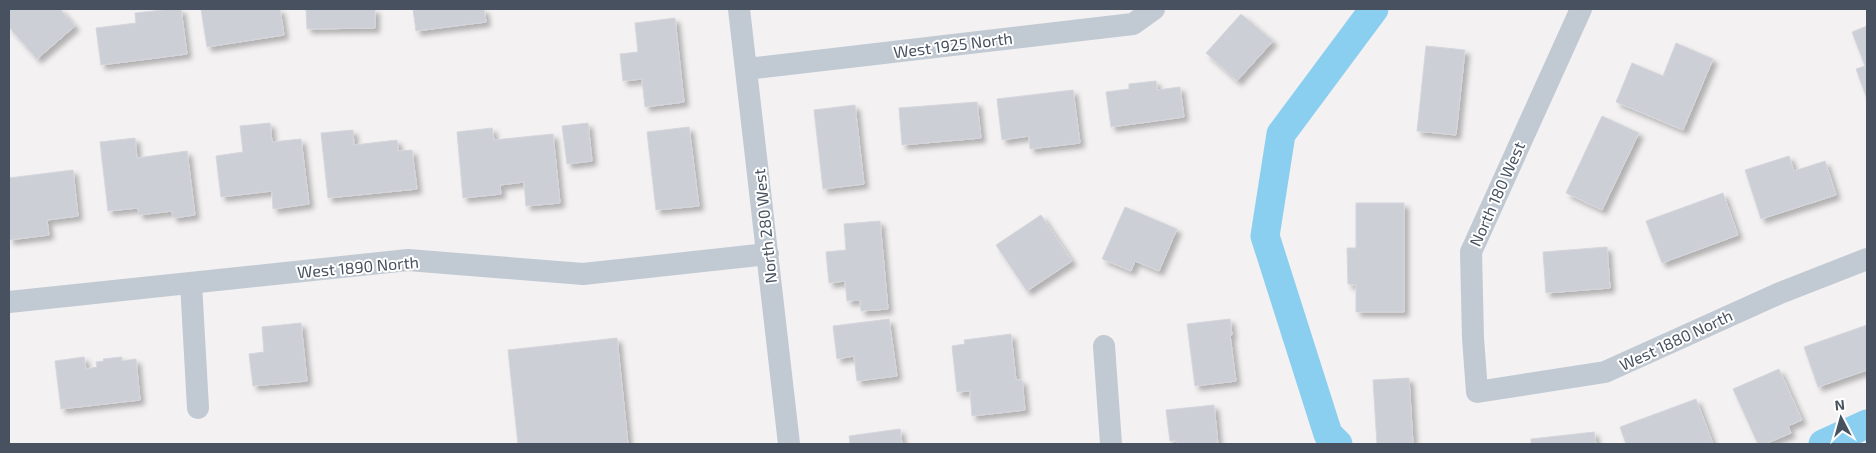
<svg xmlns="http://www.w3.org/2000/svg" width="1876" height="453" font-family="'Exo 2',sans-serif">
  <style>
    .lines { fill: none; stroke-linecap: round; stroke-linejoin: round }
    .canal { stroke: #8acef0; stroke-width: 29 }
    .building { fill: #cdcfd6; stroke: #d5d6dd; filter: url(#shadow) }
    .minor { stroke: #c1c9d3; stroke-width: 22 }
    .labels { text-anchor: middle; stroke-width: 4; stroke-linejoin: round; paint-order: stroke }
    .street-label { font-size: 16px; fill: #48515f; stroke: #fff }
  </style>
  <defs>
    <filter id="shadow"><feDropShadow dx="4.5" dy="4.5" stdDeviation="2.5" flood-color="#0004"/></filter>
  </defs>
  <rect width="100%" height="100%" fill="#f3f1f1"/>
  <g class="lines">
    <path class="canal" d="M 1338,444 L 1328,434 L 1265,236 L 1281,134 L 1374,9
      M 1823,444 L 1867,424"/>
  </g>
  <path class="building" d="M 9,9 L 60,9 L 75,26 L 37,59 L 9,27 Z
    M 172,9 L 181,9 L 187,54 L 101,65 L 96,28 L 136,23 L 135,13 Z
    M 201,9 L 280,9 L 284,35 L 207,47 Z
    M 306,9 L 375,9 L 375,28 L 307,29 Z
    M 413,9 L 484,9 L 486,22 L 416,31 Z
    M 1241,14 L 1273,41 L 1237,81 L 1206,53 Z
    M 675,18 L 684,102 L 645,107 L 642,79 L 623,81 L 620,54 L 638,52 L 635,23 Z
    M 1867,26 L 1867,99 L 1856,69 L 1865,66 L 1852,32 Z
    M 1676,43 L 1713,59 L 1683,130 L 1616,102 L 1632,63 L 1663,76 Z
    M 1426,46 L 1465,50 L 1456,135 L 1417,131 Z
    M 1156,81 L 1157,90 L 1180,87 L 1184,117 L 1111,127 L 1106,92 L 1129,89 L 1129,84 Z
    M 1073,90 L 1080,143 L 1030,149 L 1029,136 L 1002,140 L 997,99 Z
    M 977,102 L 981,138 L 902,145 L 899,108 Z
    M 855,105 L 864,184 L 823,189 L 814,110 Z
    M 1602,116 L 1639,133 L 1602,210 L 1566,193 Z
    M 270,123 L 272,142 L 301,139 L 309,204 L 273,209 L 272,191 L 221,197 L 216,156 L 243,152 L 240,126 Z
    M 588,123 L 592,161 L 567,164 L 562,126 Z
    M 689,127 L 699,206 L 656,210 L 647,132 Z
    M 492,128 L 494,140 L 553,134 L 560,203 L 526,206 L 524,182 L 500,185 L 501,194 L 463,198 L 457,132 Z
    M 353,130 L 354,145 L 397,140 L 398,151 L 412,150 L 417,189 L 328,198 L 321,133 Z
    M 135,138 L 137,158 L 187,151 L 195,215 L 173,218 L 172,211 L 139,215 L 138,208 L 108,211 L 100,142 Z
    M 1789,156 L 1794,171 L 1825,161 L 1836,195 L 1761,219 L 1745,170 Z
    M 73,170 L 78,216 L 47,220 L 49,235 L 9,240 L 9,178 Z
    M 1723,193 L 1738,235 L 1662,263 L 1646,221 Z
    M 1356,203 L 1404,203 L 1404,312 L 1356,312 L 1356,285 L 1348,284 L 1347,248 L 1356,248 Z
    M 1125,207 L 1177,229 L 1159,271 L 1135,261 L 1131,271 L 1102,259 Z
    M 1041,215 L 1072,261 L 1027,291 L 996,245 Z
    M 880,221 L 888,309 L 861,311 L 860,300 L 847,301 L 845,281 L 829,283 L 826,252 L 846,250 L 844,224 Z
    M 1607,247 L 1610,288 L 1546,293 L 1543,252 Z
    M 889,319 L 897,376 L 857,381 L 854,356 L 837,359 L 833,326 Z
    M 1230,319 L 1232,335 L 1230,335 L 1236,381 L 1195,386 L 1187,324 Z
    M 301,323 L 307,381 L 253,386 L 249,354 L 264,352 L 262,327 Z
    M 1867,325 L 1867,370 L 1818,387 L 1804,347 Z
    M 1011,334 L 1016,380 L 1022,380 L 1025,410 L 972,416 L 970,391 L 957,392 L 952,346 L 965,344 L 964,340 Z
    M 617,338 L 628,444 L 518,444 L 508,350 Z
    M 84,357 L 86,369 L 97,367 L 96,362 L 104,361 L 103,359 L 122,357 L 122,361 L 136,359 L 140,400 L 61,409 L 55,361 Z
    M 1779,369 L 1802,420 L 1788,426 L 1791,433 L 1765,444 L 1758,444 L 1733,389 Z
    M 1409,378 L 1413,444 L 1377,444 L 1373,380 Z
    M 1696,399 L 1713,444 L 1626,444 L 1620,427 Z
    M 1214,405 L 1218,444 L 1177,444 L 1176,441 L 1170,441 L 1166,410 Z
    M 900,429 L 902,444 L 850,444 L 849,436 Z
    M 1594,432 L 1596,444 L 1531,444 L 1531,439 Z"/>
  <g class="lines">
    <path class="minor" d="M 739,9 L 789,444
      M 1581,9 L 1471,252 L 1473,338 L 1477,392 L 1605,372 L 1780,293 L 1867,259
      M 747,69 L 1133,24 L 1154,9
      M 191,283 L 198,408
      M 9,302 L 408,260 L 583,274 L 768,254
      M 1104,346 L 1111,444"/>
  </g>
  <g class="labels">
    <g class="street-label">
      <text transform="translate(953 45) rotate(-7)" y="6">West 1925 North</text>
      <text transform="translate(1497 194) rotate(-66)" y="6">North 180 West</text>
      <text transform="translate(765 226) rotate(-96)" y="6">North 280 West</text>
      <text transform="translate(358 267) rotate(-5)" y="6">West 1890 North</text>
      <text transform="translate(1676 340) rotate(-25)" y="6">West 1880 North</text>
    </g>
  </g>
  <rect width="1876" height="453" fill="none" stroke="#48515f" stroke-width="20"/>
  <g transform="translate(1841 418) rotate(354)" stroke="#ffffff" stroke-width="4" paint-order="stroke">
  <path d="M0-4L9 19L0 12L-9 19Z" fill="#48515f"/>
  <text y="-8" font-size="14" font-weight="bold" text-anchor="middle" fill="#48515f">N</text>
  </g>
</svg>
